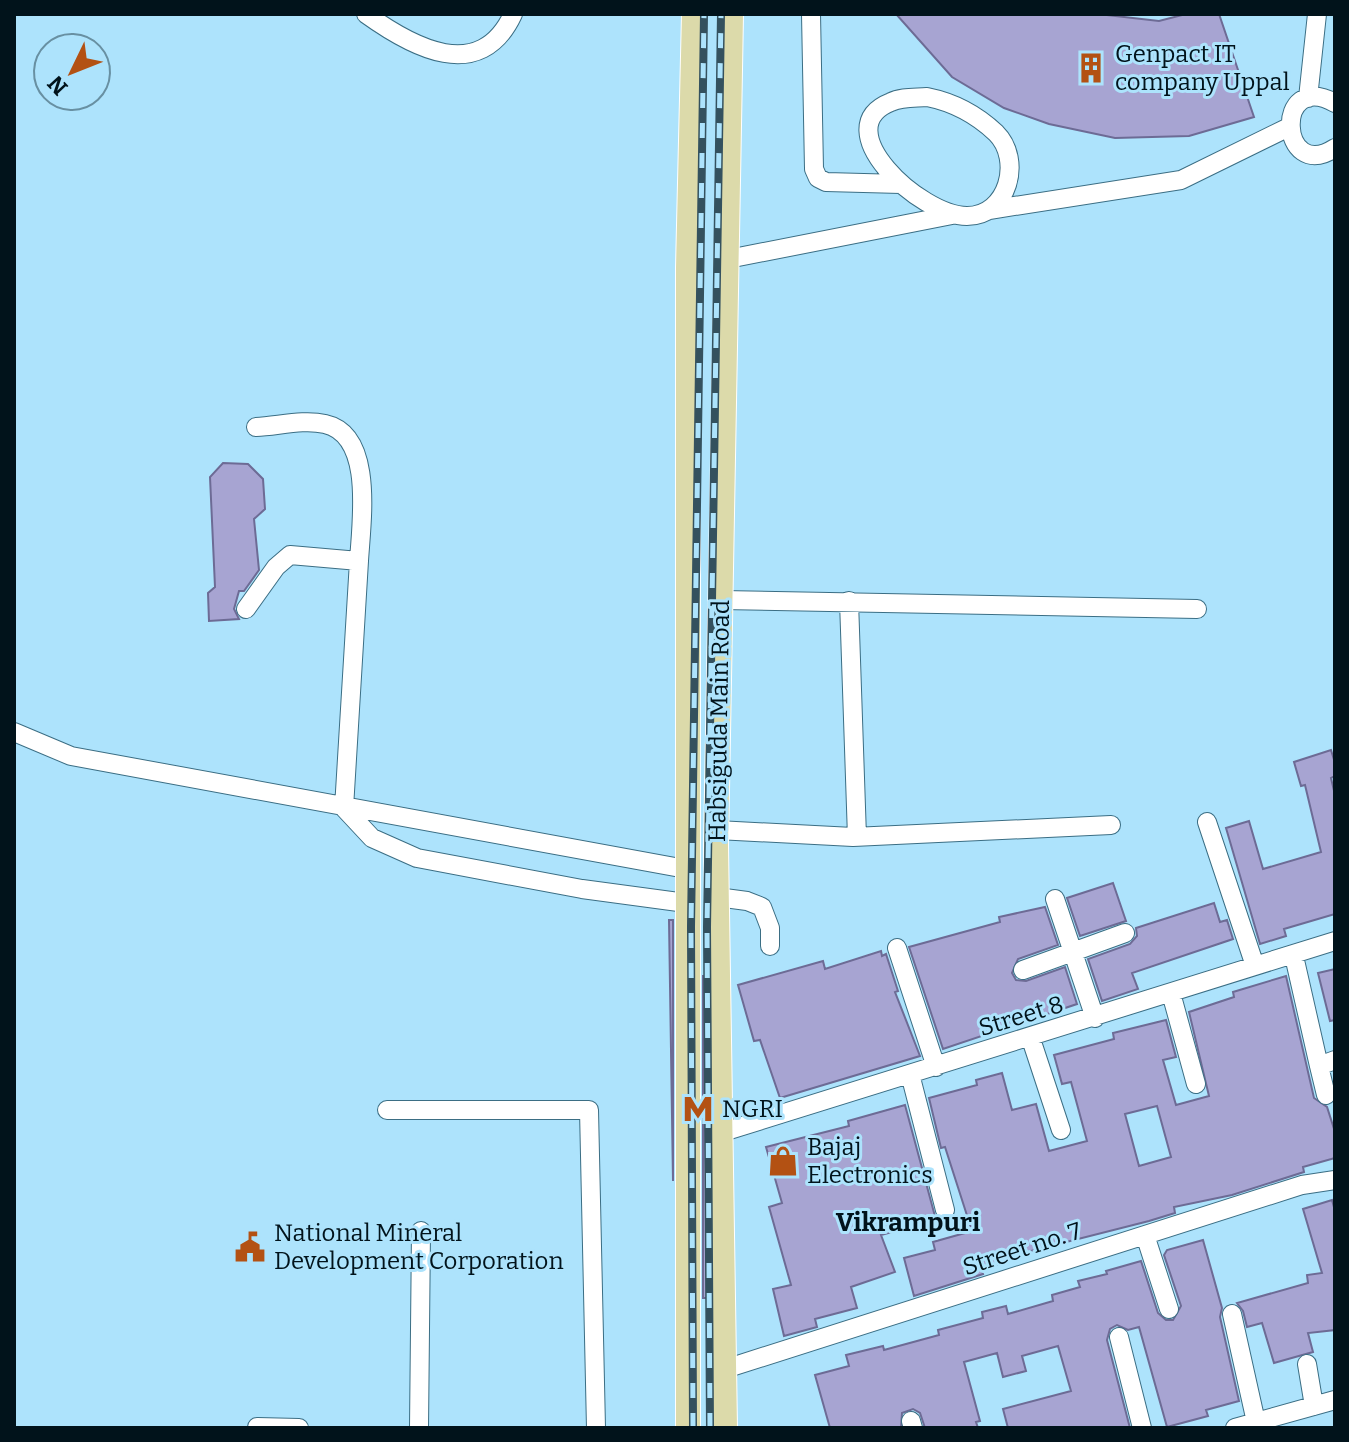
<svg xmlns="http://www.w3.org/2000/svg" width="1349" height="1442" font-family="Bitter,serif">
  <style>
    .building { fill: #a7a4d2; stroke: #6d6b95; stroke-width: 2; fill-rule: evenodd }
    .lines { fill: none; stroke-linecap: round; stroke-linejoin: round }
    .minor-casing { stroke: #3b6e84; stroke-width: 20 }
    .major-casing { stroke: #fff; stroke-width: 26 }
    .minor { stroke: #fff; stroke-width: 18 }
    .major { stroke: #dcdaaa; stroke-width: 24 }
    .rail-casing { stroke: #34515e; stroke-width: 8 }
    .rail { stroke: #ade3fc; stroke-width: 5; stroke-dasharray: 15; stroke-linecap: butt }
    .labels { text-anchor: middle; stroke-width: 6; stroke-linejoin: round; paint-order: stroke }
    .poi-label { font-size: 24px; fill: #01131b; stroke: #ade3fc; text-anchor: start }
    .street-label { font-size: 24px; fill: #01131b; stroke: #ade3fc }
    .neighbourhood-label { font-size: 26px; font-weight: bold; fill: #01131b; stroke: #ade3fc }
  </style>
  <rect width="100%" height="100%" fill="#ade3fc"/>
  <path class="building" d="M 896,14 L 1098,14 L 1159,21 L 1186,14 L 1219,14 L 1254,117 L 1189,136 L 1115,138 L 1049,124 L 1004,108 L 952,77 Z
    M 223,463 L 248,464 L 263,479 L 265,509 L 254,519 L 259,570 L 244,591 L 239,591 L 234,609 L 239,619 L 209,621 L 208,593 L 215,587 L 210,477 Z
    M 1331,750 L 1335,763 L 1335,776 L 1331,778 L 1335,795 L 1335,914 L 1284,929 L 1286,936 L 1260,944 L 1226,828 L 1249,821 L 1263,869 L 1321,852 L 1305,785 L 1301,786 L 1294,762 Z
    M 1113,883 L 1126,921 L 1080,936 L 1067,898 Z
    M 1214,903 L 1220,922 L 1227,920 L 1233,939 L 1132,973 L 1138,989 L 1102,1001 L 1088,959 L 1130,944 L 1137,936 L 1136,928 Z
    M 1045,907 L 1058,945 L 1018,959 L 1012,973 L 1016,980 L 1026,981 L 1065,967 L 1077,1004 L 943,1049 L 909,947 L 1000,922 L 999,917 Z
    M 669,920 L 673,920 L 673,1181 Z
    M 881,951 L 882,956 L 886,954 L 898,991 L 895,992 L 920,1056 L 780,1098 L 760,1040 L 754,1041 L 738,985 L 823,961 L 825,969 Z
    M 1335,969 L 1335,1020 L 1330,1021 L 1318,973 Z
    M 703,975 L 708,1298 L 703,1298 Z
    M 1286,976 L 1314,1098 L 1327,1107 L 1335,1132 L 1335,1158 L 1303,1167 L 1304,1172 L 1232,1195 L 1174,1207 L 1175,1213 L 1149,1221 L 1015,1255 L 1017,1259 L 981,1269 L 983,1274 L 914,1296 L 904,1258 L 935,1250 L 933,1242 L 972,1231 L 945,1147 L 941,1148 L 929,1098 L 977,1085 L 976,1080 L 1002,1073 L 1012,1110 L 1036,1104 L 1049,1151 L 1087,1141 L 1071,1082 L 1062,1084 L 1054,1055 L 1114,1039 L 1113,1033 L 1166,1020 L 1176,1057 L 1163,1060 L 1176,1105 L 1209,1096 L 1189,1012 L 1234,997 L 1233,992 ZM 1157,1106 L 1171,1157 L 1139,1166 L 1125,1114 Z
    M 905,1105 L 936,1220 L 881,1235 L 895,1272 L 851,1287 L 857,1308 L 815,1319 L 817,1327 L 784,1336 L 773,1289 L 791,1285 L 769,1207 L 782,1203 L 766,1147 L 849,1126 L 848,1121 Z
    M 1332,1200 L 1335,1211 L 1335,1330 L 1308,1333 L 1313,1352 L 1274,1363 L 1262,1323 L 1247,1327 L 1243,1311 L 1237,1303 L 1308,1283 L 1307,1275 L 1322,1273 L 1303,1209 Z
    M 1203,1240 L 1222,1308 L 1220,1317 L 1239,1401 L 1206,1410 L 1208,1416 L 1167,1427 L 1139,1327 L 1128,1330 L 1117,1325 L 1110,1329 L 1107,1340 L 1130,1428 L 1008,1428 L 1003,1409 L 1071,1391 L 1058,1346 L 1022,1356 L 1026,1371 L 1003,1377 L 997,1353 L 964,1362 L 980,1421 L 976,1422 L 978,1428 L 925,1428 L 920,1413 L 913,1409 L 902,1413 L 901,1428 L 830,1428 L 815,1375 L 849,1366 L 846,1355 L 883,1346 L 884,1350 L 939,1335 L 938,1330 L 983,1318 L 982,1312 L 1006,1306 L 1008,1314 L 1053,1301 L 1052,1295 L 1080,1287 L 1078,1281 L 1107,1274 L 1106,1271 L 1141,1261 L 1158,1313 L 1166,1320 L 1173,1320 L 1181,1306 L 1164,1255 L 1167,1250 Z"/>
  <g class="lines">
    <g class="minor-casing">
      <path id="minor" d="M 366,14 C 412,47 480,85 513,14
        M 811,14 L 814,169 L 818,178 L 826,182 L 901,184
        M 927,97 C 952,102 977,115 996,133 C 1023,160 1008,216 967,216 C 920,216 825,128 891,102 C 901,97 915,98 927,97 Z
        M 1308,98 L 1317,14
        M 1335,103 C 1273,69 1279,184 1335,148
        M 989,210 L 1181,180 L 1289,127
        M 728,259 L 952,215
        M 256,427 C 278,426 304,419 325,424 C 375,435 361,524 359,561
        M 722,600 L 1197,609
        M 849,601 L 857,837
        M 246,609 L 276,567 L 290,555 L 359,561 L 344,808 L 372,838 L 417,858 L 582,889 L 686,903
        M 14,732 L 71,756 L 686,869
        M 1207,822 L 1255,966
        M 717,830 L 853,837 L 1111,825
        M 717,897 L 747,901 L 762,907 L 770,928 L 770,946
        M 1055,899 L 1095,1018
        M 897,948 L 936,1067
        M 1294,956 L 1319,1066 L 1335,1060
        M 1023,970 L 1125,933
        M 1171,993 L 1196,1084
        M 1031,1039 L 1061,1130
        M 1319,1066 L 1326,1095
        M 910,1074 L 945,1210
        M 387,1110 L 589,1110 L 596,1428
        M 720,1133 L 1335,941
        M 1145,1235 L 1169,1309
        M 1232,1314 L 1256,1422
        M 1119,1337 L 1142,1428
        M 1307,1364 L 1314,1406
        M 725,1369 L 1302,1185 L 1335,1180
        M 911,1421 L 913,1428
        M 257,1427 L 299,1428
        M 419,1428 L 421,1231
        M 1235,1428 L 1335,1400"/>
    </g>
    <g class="major-casing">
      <path id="major" d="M 688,1428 L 688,268 L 694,14
        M 725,1428 L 716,846 L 731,14"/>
    </g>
    <use href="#minor" class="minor"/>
    <use href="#major" class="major"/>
    <g class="rail-casing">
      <path id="rail" d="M 693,1428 L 691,927 L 704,14
        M 710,1428 L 707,927 L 721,14"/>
    </g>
    <use href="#rail" class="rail"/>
  </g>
  <defs>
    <g id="building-bare" transform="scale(2.4)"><path d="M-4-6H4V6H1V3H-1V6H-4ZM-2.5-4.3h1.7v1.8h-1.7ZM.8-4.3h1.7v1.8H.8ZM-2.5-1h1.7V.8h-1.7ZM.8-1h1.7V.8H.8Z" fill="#b35113" stroke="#ade3fc" stroke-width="2.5" paint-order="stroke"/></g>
    <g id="metro-bare" transform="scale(2.4)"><path d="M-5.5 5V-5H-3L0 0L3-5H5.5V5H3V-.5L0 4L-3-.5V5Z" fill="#b35113" stroke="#ade3fc" stroke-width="2.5" paint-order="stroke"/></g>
    <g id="shop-bare" transform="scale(2.4)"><path d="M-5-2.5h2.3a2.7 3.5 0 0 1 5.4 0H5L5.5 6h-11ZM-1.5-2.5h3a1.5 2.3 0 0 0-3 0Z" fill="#b35113" stroke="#ade3fc" stroke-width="2.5" paint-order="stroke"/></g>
    <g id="civic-bare" transform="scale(2.4)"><path d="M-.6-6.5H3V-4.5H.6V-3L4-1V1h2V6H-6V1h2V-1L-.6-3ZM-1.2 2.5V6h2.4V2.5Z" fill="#b35113" stroke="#ade3fc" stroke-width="2.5" paint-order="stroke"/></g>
  </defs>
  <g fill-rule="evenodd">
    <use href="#building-bare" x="1091" y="68"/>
    <use href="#metro-bare" x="698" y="1109"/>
    <use href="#shop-bare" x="783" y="1161"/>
    <use href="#civic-bare" x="250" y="1247"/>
  </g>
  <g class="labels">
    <g class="poi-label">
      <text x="1115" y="62">Genpact IT<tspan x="1115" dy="28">company Uppal</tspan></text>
      <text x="722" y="1117">NGRI</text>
      <text x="807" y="1155">Bajaj<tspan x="807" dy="28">Electronics</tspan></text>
      <text x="274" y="1241">National Mineral<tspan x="274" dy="28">Development Corporation</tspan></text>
    </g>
    <g class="street-label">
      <text transform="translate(719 721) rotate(-89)" y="8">Habsiguda Main Road</text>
      <text transform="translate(1021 1016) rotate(-17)" y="8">Street 8</text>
      <text transform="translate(1022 1249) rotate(-18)" y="8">Street no. 7</text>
    </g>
    <g class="neighbourhood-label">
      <text x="908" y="1231">Vikrampuri</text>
    </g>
  </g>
  <rect width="1349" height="1442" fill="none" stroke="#01131b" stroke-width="32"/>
  <g transform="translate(72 72) rotate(227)"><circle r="38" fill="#ade3fc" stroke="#6890a2" stroke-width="2"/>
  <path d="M0-6L14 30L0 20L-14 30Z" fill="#b35113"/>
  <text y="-12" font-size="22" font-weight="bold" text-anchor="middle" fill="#01131b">N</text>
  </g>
</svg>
